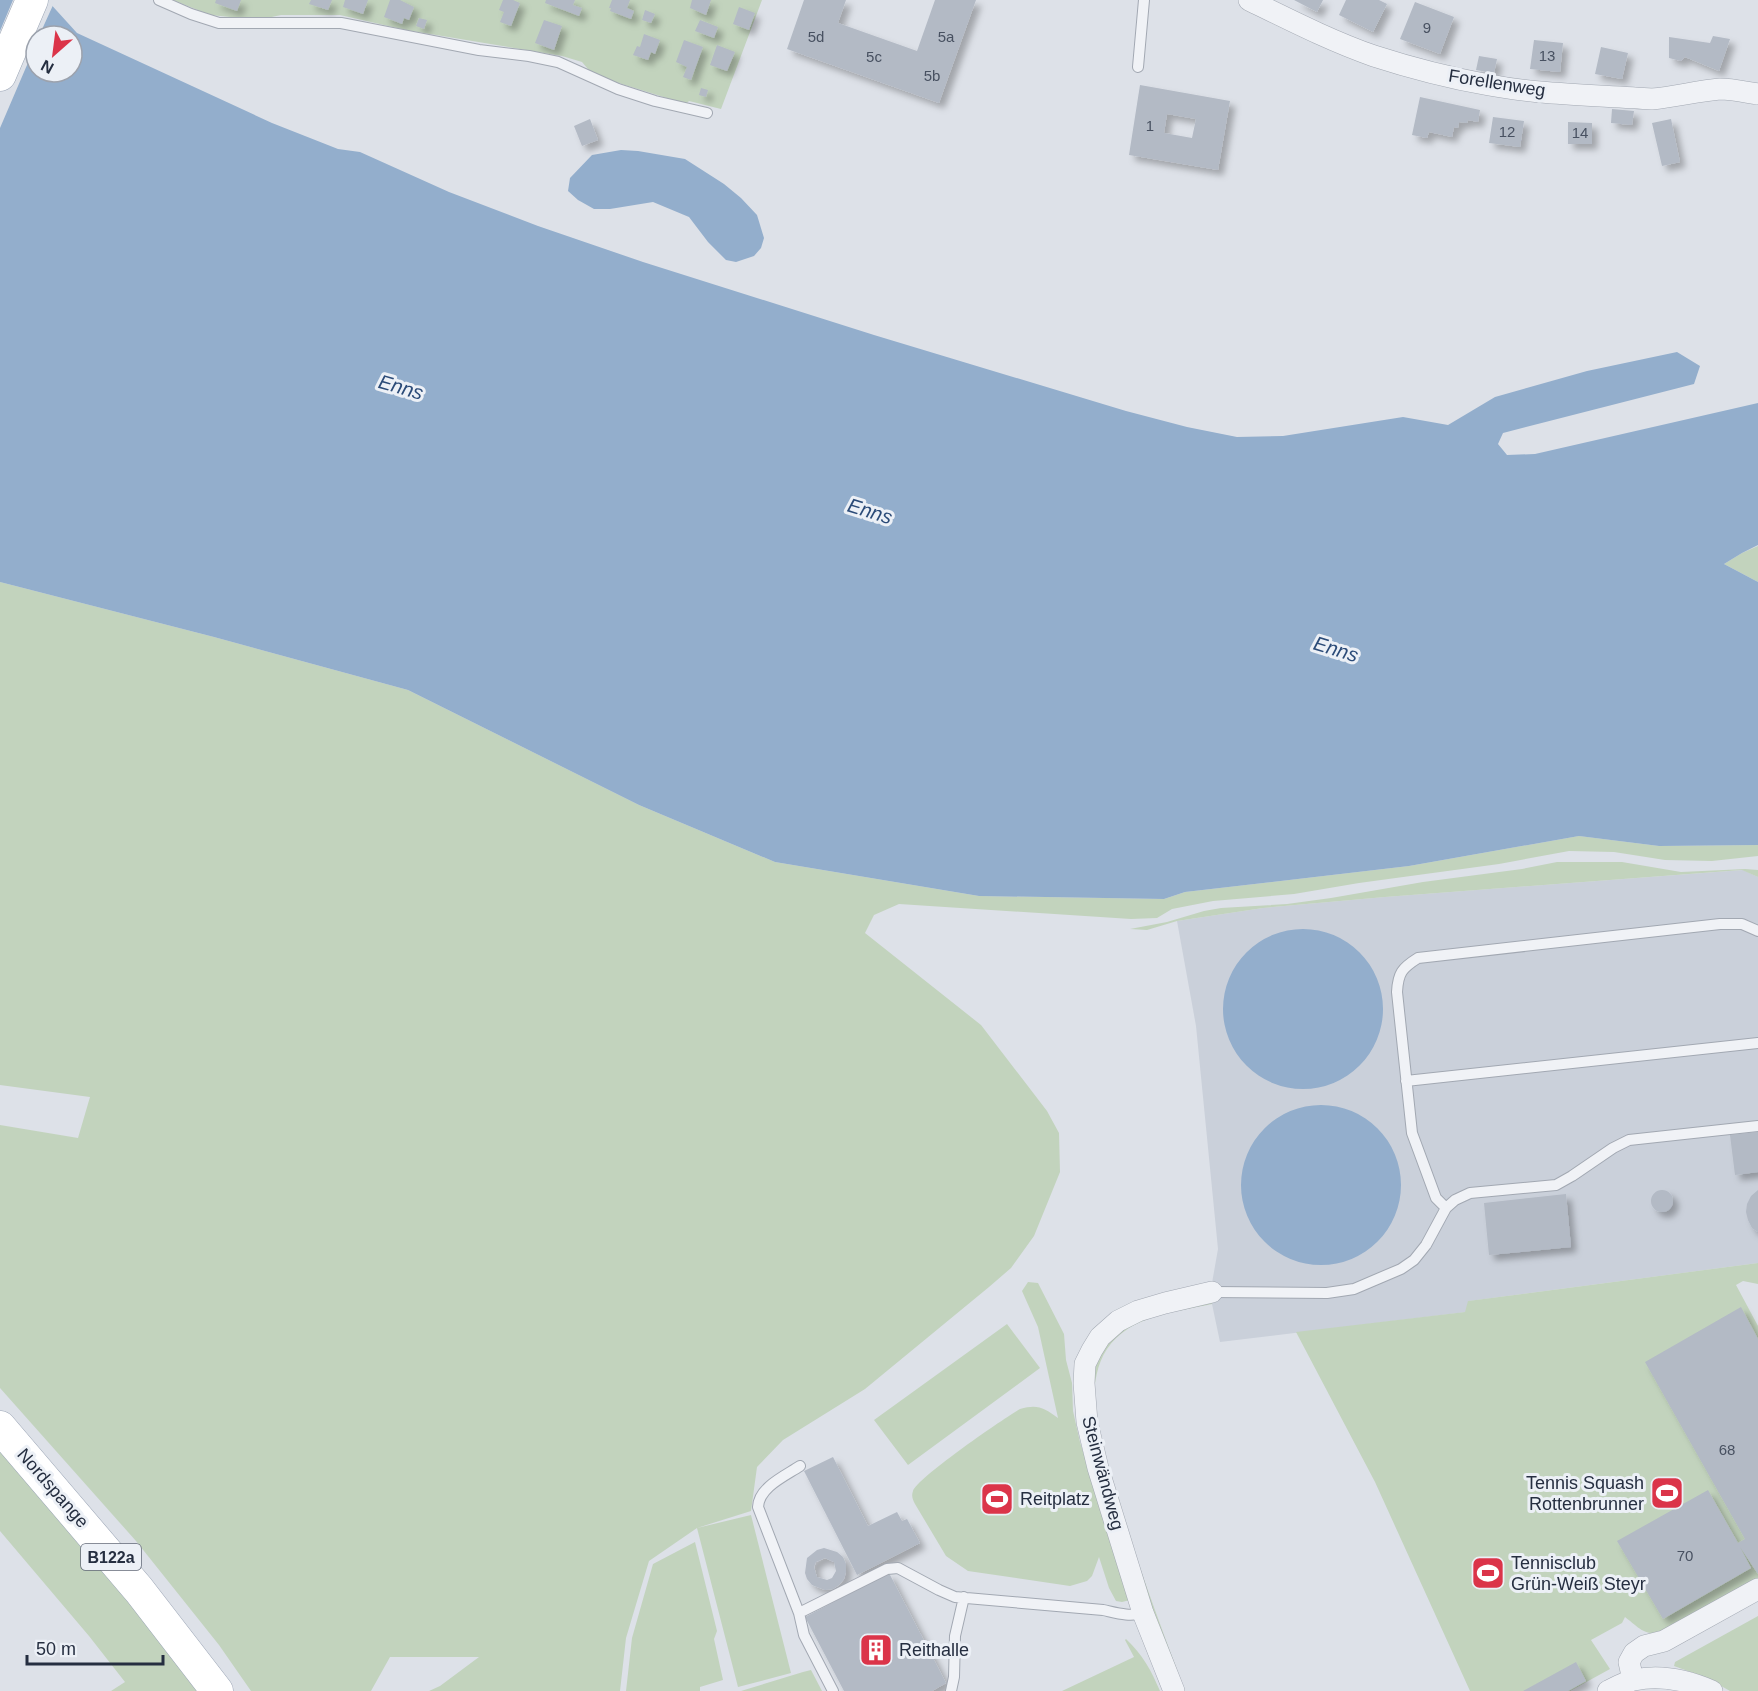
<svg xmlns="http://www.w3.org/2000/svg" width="1758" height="1691" font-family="Helvetica,sans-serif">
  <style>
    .built { fill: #cad0da }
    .green { fill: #c2d3bd }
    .water { fill: #93aecc; fill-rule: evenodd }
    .pier { fill: #dde1e8 }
    .building { fill: #b3bac5; fill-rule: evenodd; filter: url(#shadow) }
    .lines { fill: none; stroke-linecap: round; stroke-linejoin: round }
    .service-casing { stroke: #a2a8b2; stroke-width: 12 }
    .minor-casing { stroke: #a2a8b2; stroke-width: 22 }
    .primary-casing { stroke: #9ba5b5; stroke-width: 33 }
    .service { stroke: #f0f2f6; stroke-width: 10 }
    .minor { stroke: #f0f2f6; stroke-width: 21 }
    .primary { stroke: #fff; stroke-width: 32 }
    .labels { text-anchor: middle; stroke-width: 6; stroke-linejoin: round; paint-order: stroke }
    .number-label { font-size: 15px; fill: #485161 }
    .shield { fill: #ecf0f6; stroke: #616877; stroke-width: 1.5 }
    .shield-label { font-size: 16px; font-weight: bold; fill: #252e40 }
    .street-label { font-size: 18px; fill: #252e40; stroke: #ecf0f6 }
    .poi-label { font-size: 18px; fill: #252e40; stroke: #ecf0f6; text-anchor: start }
    .water-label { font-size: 20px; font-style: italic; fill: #2b4b78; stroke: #ecf0f6 }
  </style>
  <defs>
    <filter id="shadow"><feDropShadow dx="5.5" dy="5.5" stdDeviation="3" flood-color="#0004"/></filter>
  </defs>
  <rect width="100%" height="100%" fill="#dde1e8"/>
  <path class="built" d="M 1743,870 L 1758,877 L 1758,1263 L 1469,1301 L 1466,1312 L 1220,1342 L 1212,1304 L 1212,1283 L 1218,1249 L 1196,1026 L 1177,921 L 1263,908 L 1385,897 Z"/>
  <path class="green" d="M 173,0 L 762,0 L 721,109 L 689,101 L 686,104 L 593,75 L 582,62 L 562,56 L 406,30 L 340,15 L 281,15 L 267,18 L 230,17 L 210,15 Z
    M 1758,546 L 1758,582 L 1724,564 L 1742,553 Z
    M 0,582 L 214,637 L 408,690 L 639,805 L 775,862 L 979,896 L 1164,899 L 1185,892 L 1409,866 L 1579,836 L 1659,846 L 1758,845 L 1758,856 L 1712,861 L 1665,860 L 1614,852 L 1569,851 L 1499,864 L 1359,883 L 1294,894 L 1213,901 L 1172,909 L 1157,918 L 1131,919 L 899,904 L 874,915 L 865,933 L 981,1025 L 1047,1111 L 1059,1133 L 1060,1172 L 1034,1236 L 1011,1268 L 989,1287 L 865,1389 L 783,1440 L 757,1467 L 751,1511 L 697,1528 L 751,1515 L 791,1673 L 738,1687 L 697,1528 L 649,1561 L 626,1638 L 620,1691 L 429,1691 L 440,1686 L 479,1657 L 390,1657 L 371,1691 L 251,1691 L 219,1645 L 136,1541 L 0,1388 L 0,1125 L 78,1138 L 90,1097 L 0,1085 Z
    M 1557,862 L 1622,862 L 1681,872 L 1745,869 L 1758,870 L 1758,877 L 1742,870 L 1385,897 L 1263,908 L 1177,921 L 1147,930 L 1130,929 L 1167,922 L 1204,911 L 1221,908 L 1287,904 L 1331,898 L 1423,882 L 1522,869 Z
    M 1758,1263 L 1758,1284 L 1743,1281 L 1736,1285 L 1758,1326 L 1758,1581 L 1667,1633 C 1643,1635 1643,1631 1625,1617 L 1622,1623 L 1591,1640 L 1610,1669 L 1570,1691 L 1470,1691 L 1375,1482 L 1296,1332 L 1465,1312 L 1468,1301 Z
    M 1028,1282 L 1038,1283 L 1064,1334 L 1066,1360 L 1072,1383 L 1073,1411 L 1080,1442 L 1130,1600 L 1122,1602 L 1116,1601 L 1109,1588 L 1099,1557 L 1092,1576 L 1087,1581 L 1070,1586 L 968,1571 L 946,1556 L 915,1504 C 913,1500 911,1496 913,1491 C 917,1478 1004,1418 1020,1409 C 1038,1404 1044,1408 1058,1418 L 1038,1327 L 1022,1291 Z
    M 1213,1301 L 1212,1304 C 1176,1312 1130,1315 1107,1349 C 1097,1364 1094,1383 1094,1401 C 1095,1431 1108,1469 1117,1498 C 1137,1563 1161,1627 1185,1691 L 1181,1691 L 1155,1625 L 1096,1431 L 1093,1375 L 1097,1362 L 1109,1341 L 1136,1320 Z
    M 1007,1324 L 1040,1368 L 908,1465 L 874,1420 Z
    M 0,1447 L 50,1505 L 202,1691 L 111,1691 L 125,1682 L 89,1636 L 0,1531 Z
    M 695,1542 L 717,1631 L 714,1639 L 723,1680 L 700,1687 L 700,1691 L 626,1691 L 632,1638 L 653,1564 Z
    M 1758,1616 L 1758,1691 L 1730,1691 L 1707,1678 L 1674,1666 L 1675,1662 Z
    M 1126,1639 C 1143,1655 1151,1670 1160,1691 L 1062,1691 L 1134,1657 L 1125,1640 Z
    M 811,1670 L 822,1691 L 741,1691 L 803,1672 Z"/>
  <path class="water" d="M 0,0 L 47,0 L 77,33 L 272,123 L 338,149 L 360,152 L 449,192 L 538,226 L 643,262 L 874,335 L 1126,411 L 1187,427 L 1237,437 L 1283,436 L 1403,417 L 1448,425 L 1495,397 L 1587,371 L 1677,352 L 1700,366 L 1694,384 L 1503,433 L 1498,444 L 1507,455 L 1535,454 L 1758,403 L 1758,545 L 1742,553 L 1724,564 L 1758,582 L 1758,845 L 1659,846 L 1579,836 L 1409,866 L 1185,892 L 1164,899 L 979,896 L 775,862 L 639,805 L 408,690 L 214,637 L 0,582 ZM 36,36 L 72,36 L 72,72 L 36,72 Z
    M 621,150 L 638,151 L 685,159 L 724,184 L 741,198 L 757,215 L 764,238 L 761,248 L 754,256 L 736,262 L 726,260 L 708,242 L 689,217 L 653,202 L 610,209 L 594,209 L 578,200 L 568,191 L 570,178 L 592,155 Z
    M1223 1009a80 80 0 1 1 160 0a80 80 0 1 1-160 0Z
    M1241 1185a80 80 0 1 1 160 0a80 80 0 1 1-160 0Z"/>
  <path class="pier" d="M 13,0 L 51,0 L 54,3 L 39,36 L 36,36 L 36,44 L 0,128 L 0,31 Z"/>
  <path class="building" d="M 216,0 L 241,0 L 237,11 L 215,3 Z
    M 311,0 L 332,0 L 328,10 L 309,4 Z
    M 345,0 L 368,0 L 363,14 L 343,7 Z
    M 390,0 L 400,0 L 414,7 L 409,20 L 404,18 L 402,24 L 384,17 Z
    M 503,0 L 513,0 L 520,3 L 511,26 L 500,22 L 504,12 L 499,10 Z
    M 546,0 L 575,0 L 573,5 L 582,8 L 579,16 L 545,3 Z
    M 612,0 L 630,0 L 627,8 L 634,11 L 631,19 L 610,11 L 611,8 L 609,8 Z
    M 692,0 L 711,0 L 706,15 L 690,8 Z
    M 804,0 L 846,0 L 838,23 L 917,51 L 935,0 L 976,0 L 939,103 L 787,49 Z
    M 1294,0 L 1323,0 L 1317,12 Z
    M 1346,0 L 1379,0 L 1387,4 L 1373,32 L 1339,15 Z
    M 1415,2 L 1454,17 L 1440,54 L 1400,39 Z
    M 739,7 L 755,13 L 749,30 L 733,24 Z
    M 645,10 L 655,14 L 651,23 L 642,20 Z
    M 419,18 L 427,20 L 424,29 L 416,26 Z
    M 544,20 L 562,26 L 554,50 L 535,43 Z
    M 700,20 L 718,27 L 714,38 L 695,31 Z
    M 644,34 L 660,40 L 655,54 L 651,52 L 648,60 L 633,55 L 637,46 L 640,47 Z
    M 1713,36 L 1730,39 L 1719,71 L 1685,57 L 1681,61 L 1669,58 L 1669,37 L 1710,43 Z
    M 684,40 L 703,47 L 691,80 L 683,77 L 687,67 L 676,62 Z
    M 1534,40 L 1563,43 L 1560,72 L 1530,69 Z
    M 717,45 L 735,52 L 727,71 L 710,65 Z
    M 1601,47 L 1628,53 L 1622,79 L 1595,74 Z
    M 1479,56 L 1497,59 L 1494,73 L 1476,70 Z
    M 1140,85 L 1230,101 L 1218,170 L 1129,155 ZM 1167,114 L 1196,119 L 1192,138 L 1164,133 Z
    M 701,88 L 708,90 L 706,97 L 699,95 Z
    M 1420,97 L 1480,110 L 1478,122 L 1468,120 L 1467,123 L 1459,122 L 1458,128 L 1454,127 L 1452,137 L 1429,132 L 1427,138 L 1412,135 Z
    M 1612,109 L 1634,111 L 1632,125 L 1611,123 Z
    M 1493,117 L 1524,121 L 1520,147 L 1489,143 Z
    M 590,119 L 598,140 L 582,146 L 574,126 Z
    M 1671,119 L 1680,162 L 1662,166 L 1652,123 Z
    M 1568,122 L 1592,123 L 1592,144 L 1568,144 Z
    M 1758,1132 L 1758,1172 L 1735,1175 L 1730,1135 Z
    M1651 1201a11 11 0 1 1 22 0a11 11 0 1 1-22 0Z
    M 1758,1190 L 1758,1232 L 1752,1228 L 1748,1220 L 1746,1212 L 1747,1204 L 1751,1196 Z
    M 1566,1194 L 1571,1247 L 1489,1255 L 1484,1203 Z
    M 1741,1307 L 1758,1339 L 1758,1574 L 1740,1547 L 1751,1568 L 1663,1619 L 1617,1541 L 1708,1490 L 1738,1543 L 1745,1539 L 1645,1362 Z
    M 833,1457 L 868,1526 L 897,1512 L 902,1521 L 907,1519 L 920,1543 L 857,1575 L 804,1471 Z
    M 824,1548 L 837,1552 L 843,1557 L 846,1564 L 846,1572 L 844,1579 L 839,1585 L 833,1589 L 825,1590 L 812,1585 L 807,1579 L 805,1573 L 807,1558 L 817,1550 ZM 825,1558 L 834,1562 L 836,1571 L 832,1578 L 827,1580 L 817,1577 L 814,1567 L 816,1562 Z
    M 889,1573 L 946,1683 L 932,1691 L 844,1691 L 805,1617 Z
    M 1576,1662 L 1586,1681 L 1568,1691 L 1523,1691 Z"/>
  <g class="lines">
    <g class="service-casing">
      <path id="service" d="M 159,0 L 191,14 L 219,23 L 341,23 L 479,50 L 529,56 L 558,62 L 618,89 L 655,101 L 707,113
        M 1138,67 L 1144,0
        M 1406,1081 L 1758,1043
        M 1446,1208 L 1455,1200 L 1470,1193 L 1556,1185 L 1572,1176 L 1613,1148 L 1629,1140 L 1758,1126
        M 1212,1292 L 1327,1293 L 1354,1289 L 1401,1269 L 1414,1260 L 1426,1245 L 1446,1208 L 1436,1198 L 1412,1133 L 1397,992 C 1398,973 1402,968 1418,958 L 1720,924 L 1742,924 L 1758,931
        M 800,1466 C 785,1476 759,1487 758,1507 L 799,1613 L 804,1635 L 833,1691
        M 799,1613 L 887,1569 L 898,1568 L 939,1590 L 955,1597 L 1103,1610 C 1117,1613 1129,1617 1143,1613
        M 951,1691 L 954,1677 L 955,1636 L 964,1597"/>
    </g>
    <g class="minor-casing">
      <path id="minor" d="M 1249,0 C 1290,20 1331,41 1374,56 C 1411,68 1450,78 1489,85 C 1542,95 1599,95 1652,99 C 1675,97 1697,91 1720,89 C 1732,89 1745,92 1758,94
        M 1633,1680 L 1629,1662 L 1634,1653 L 1644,1646 L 1664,1641 L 1758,1589
        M 1174,1691 L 1143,1613 L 1098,1468 L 1087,1422 L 1084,1383 L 1085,1364 L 1092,1350 L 1100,1337 L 1118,1321 L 1138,1311 L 1165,1303 L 1212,1292
        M 1608,1691 C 1616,1687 1625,1682 1634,1680 C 1661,1674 1687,1680 1712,1691"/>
    </g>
    <g class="primary-casing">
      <path id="primary" d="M 0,75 L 32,0
        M 0,1427 L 139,1590 L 217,1691"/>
    </g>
    <use href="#service" class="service"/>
    <use href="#minor" class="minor"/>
    <use href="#primary" class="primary"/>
  </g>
  <defs>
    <g id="stadium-square" transform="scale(1.725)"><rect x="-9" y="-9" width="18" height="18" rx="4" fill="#db3449" stroke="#ecf0f6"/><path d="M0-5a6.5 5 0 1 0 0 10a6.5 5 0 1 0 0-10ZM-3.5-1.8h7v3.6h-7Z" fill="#fff"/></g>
    <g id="building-square" transform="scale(1.725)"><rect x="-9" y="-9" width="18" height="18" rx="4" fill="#db3449" stroke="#ecf0f6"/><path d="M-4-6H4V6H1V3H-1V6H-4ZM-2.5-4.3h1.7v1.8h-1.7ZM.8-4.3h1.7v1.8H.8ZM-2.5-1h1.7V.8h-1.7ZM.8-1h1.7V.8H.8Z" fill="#fff"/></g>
  </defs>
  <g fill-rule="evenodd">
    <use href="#stadium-square" x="1667" y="1493"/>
    <use href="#stadium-square" x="997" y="1499"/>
    <use href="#stadium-square" x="1488" y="1573"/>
    <use href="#building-square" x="876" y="1650"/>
  </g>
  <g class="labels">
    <g class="number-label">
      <text x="1427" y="33">9</text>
      <text x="816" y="42">5d</text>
      <text x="946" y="42">5a</text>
      <text x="1547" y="61">13</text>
      <text x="874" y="62">5c</text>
      <text x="932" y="81">5b</text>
      <text x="1150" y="131">1</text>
      <text x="1507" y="137">12</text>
      <text x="1580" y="138">14</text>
      <text x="1727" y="1455">68</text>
      <text x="1685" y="1561">70</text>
    </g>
    <rect class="shield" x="81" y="1544" width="60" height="26" rx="4.5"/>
    <g class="shield-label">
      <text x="111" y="1563">B122a</text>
    </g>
    <g class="street-label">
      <text transform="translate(1497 83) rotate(9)" y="6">Forellenweg</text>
      <text transform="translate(1103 1473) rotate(75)" y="6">Steinwändweg</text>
      <text transform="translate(53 1488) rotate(49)" y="6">Nordspange</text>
    </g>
    <g class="poi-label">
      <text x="1644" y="1489" text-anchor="end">Tennis Squash<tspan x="1644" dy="21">Rottenbrunner</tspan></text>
      <text x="1020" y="1505">Reitplatz</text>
      <text x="1511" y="1569">Tennisclub<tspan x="1511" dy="21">Grün-Weiß Steyr</tspan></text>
      <text x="899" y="1656">Reithalle</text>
    </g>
    <g class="water-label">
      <text transform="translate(401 387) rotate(16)" y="7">Enns</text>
      <text transform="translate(870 511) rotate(17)" y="7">Enns</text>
      <text transform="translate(1336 649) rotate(17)" y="7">Enns</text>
    </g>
  </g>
  <g transform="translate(54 54) rotate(208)"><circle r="28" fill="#ecf0f6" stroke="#9ca2ad" stroke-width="1.5"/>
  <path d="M0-4.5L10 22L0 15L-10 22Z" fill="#db3449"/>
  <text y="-9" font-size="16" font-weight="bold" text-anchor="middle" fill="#252e40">N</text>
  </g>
  <path d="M27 1655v9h136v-9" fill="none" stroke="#252e40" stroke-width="3"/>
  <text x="36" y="1655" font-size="18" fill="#252e40" stroke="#ecf0f6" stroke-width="4.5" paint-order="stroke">50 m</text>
</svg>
